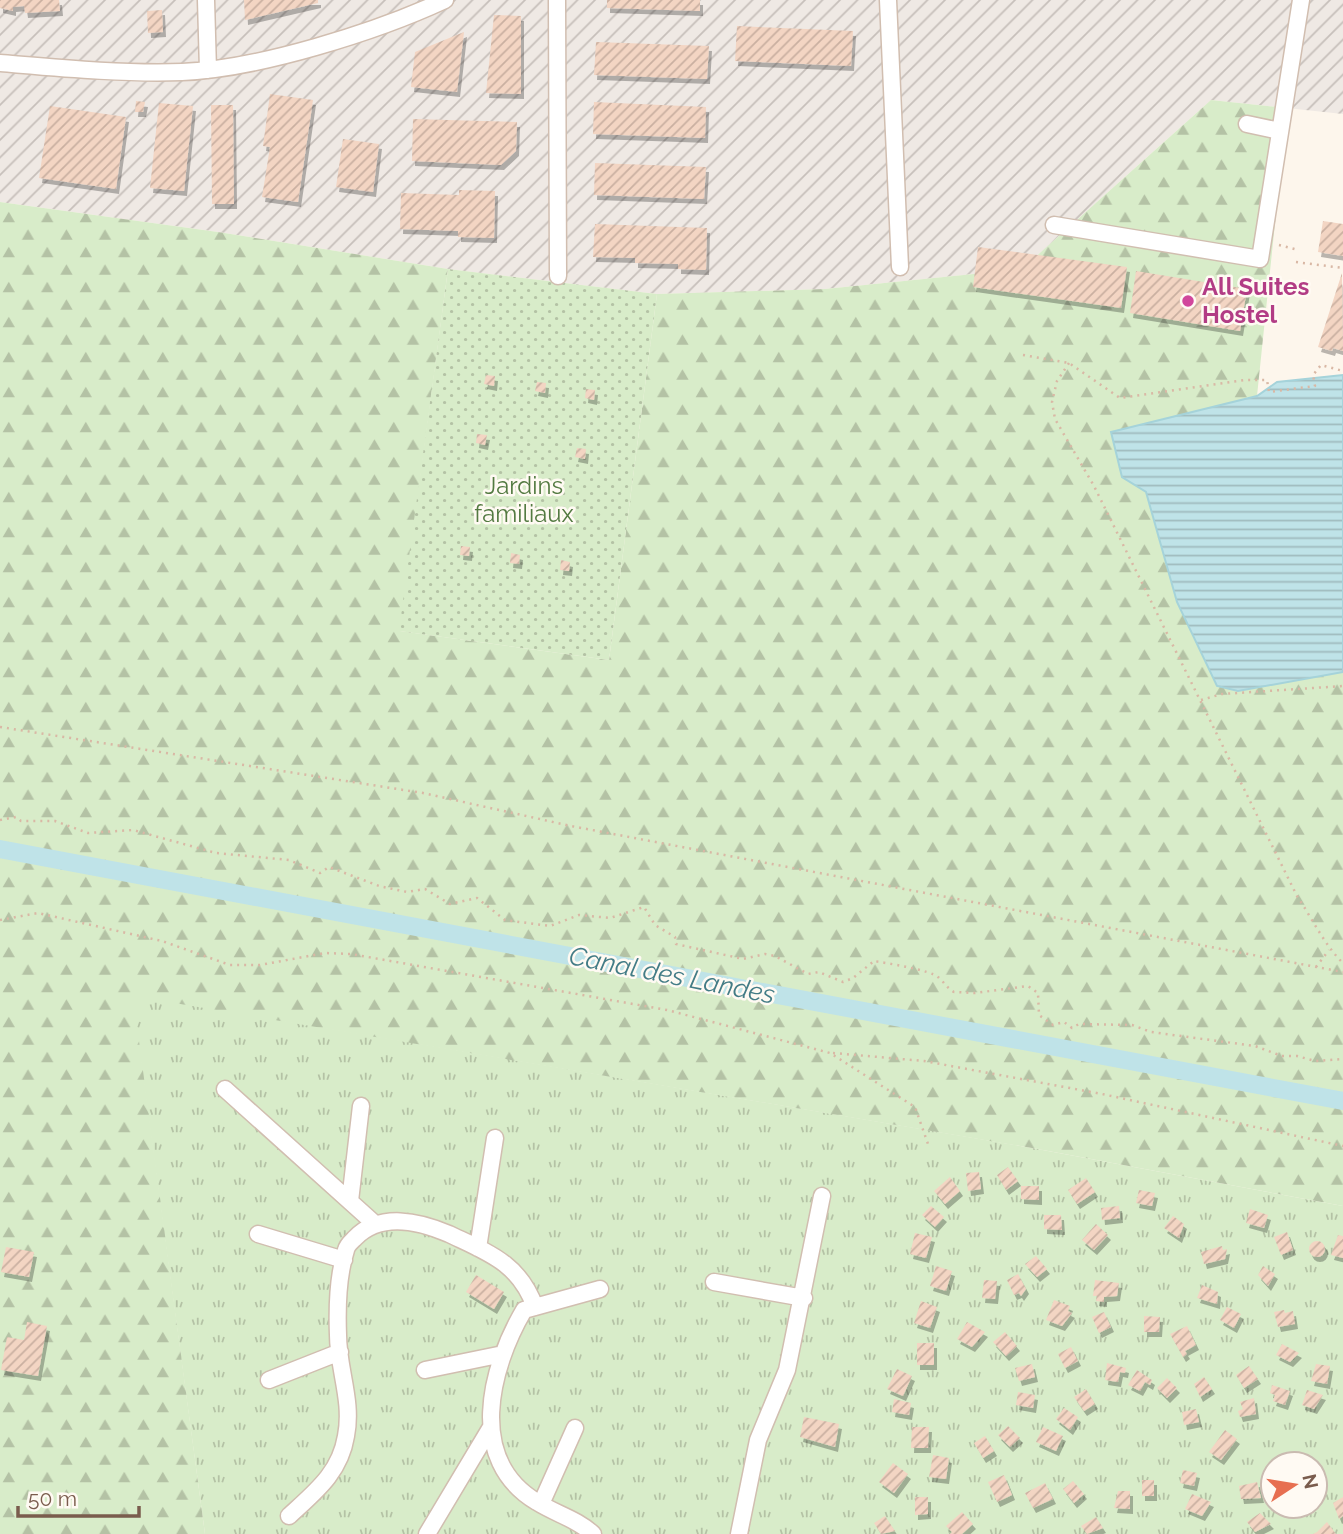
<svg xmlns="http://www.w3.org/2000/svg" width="1343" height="1534" font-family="Raleway,sans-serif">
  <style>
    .industrial { fill: url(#industrial-furrows) }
    .grass { fill: url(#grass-tufts); fill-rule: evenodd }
    .forest { fill: url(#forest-firs) }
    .garden { fill: url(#garden-dots) }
    .water { fill: url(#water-rules); stroke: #a5d3da; stroke-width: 2 }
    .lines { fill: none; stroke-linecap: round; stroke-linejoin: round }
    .canal { stroke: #bfe3e8; stroke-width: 18 }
    .building { fill: url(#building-hatch); filter: url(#shadow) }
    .minor-casing { stroke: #d1beb0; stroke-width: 19 }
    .path { stroke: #d9b8a5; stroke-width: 2.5; stroke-dasharray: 2 5; stroke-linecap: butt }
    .minor { stroke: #fff; stroke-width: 16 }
    .hotel-dot { fill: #d1479c; stroke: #fffaf3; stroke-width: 2.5 }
    .labels { text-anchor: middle; stroke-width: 5; stroke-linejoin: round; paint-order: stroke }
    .hotel-label { font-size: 24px; font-weight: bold; fill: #b23c85; stroke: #fffaf3; text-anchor: start }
    .park-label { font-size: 24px; fill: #537a41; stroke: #fffaf3 }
    .water-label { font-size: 26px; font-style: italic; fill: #437c86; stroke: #fffaf3 }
  </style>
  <defs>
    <pattern id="industrial-furrows" width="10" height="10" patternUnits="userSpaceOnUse" patternTransform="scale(1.75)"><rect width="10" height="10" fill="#efe9e4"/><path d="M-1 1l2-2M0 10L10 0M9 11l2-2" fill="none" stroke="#c7c0bb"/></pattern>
    <pattern id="grass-tufts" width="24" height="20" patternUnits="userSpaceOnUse" patternTransform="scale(1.75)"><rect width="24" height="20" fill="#d8ecc9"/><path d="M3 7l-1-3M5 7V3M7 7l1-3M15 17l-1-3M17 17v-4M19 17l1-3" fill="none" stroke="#b4c2a5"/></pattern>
    <pattern id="forest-firs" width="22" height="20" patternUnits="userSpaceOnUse" patternTransform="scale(1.75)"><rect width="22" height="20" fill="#d8ecc9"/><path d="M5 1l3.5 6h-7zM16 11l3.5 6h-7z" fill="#b4c2a5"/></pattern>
    <pattern id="garden-dots" width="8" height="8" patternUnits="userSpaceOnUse" patternTransform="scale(1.75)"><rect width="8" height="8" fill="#d8ecc9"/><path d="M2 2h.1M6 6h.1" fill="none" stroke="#b4c2a5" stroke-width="1.8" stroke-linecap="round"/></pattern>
    <pattern id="water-rules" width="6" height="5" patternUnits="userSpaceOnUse" patternTransform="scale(1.75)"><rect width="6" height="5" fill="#bfe3e8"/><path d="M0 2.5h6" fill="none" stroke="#a0bbbe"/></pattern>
    <pattern id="building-hatch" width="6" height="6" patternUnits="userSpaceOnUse" patternTransform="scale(1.75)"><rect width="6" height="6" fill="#f3d5c3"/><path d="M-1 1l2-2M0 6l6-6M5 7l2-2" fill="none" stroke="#cab0a1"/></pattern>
    <filter id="shadow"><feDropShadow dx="3" dy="5" stdDeviation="0" flood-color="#0004"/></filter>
  </defs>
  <rect width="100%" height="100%" fill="#fdf6ec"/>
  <path class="industrial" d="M 0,0 L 1343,0 L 1343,114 L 1211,100 L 1022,269 L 825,289 L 657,294 L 448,269 L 218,232 L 0,202 Z"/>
  <path class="grass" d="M 132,995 L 1032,1148 L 1343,1206 L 1343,1534 L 205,1534 ZM 1273,1464 L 1315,1464 L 1315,1506 L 1273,1506 Z"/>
  <path class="forest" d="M 1211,100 L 1287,108 L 1257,396 L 1111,432 L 1122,477 L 1146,492 L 1177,602 L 1238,691 L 1343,672 L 1343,1206 L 1032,1148 L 133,996 L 205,1534 L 0,1534 L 0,202 L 218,232 L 448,269 L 400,631 L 609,660 L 657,294 L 825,289 L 1022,269 Z"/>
  <path class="garden" d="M 448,269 L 657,294 L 609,660 L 399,631 Z"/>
  <path class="water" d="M 1343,375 L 1343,672 L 1238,691 L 1217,686 L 1177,602 L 1146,492 L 1122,477 L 1111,432 L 1257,396 L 1277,382 Z"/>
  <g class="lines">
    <path class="canal" d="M 0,849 L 1343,1101"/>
  </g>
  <path class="building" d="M 0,0 L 59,0 L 60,11 L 25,13 L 24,6 L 13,7 L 13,11 L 0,8 Z
    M 244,0 L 318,0 L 318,3 L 245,20 Z
    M 607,0 L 700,0 L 700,11 L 607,8 Z
    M 162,10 L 163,32 L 148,33 L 147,11 Z
    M 494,15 L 521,16 L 521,94 L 486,93 Z
    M 737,26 L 853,31 L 851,66 L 735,61 Z
    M 464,32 L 457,92 L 411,87 L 415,52 Z
    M 596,42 L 709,46 L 707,79 L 594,75 Z
    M 270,94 L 313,100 L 298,202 L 262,197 L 270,147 L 263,146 Z
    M 136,101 L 145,102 L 143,112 L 135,112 Z
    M 594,102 L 706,107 L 705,138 L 593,134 Z
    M 159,103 L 193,106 L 184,191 L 150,188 Z
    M 211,105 L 233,105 L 234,204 L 212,204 Z
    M 50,106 L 126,117 L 116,189 L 39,178 Z
    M 413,119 L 517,122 L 516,151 L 501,165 L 412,161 Z
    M 343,139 L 379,144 L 373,192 L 336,187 Z
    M 595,163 L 706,167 L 704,199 L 594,195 Z
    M 459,190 L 495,191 L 494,238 L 458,237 L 458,231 L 400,229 L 401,193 L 459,195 Z
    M 1323,221 L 1343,224 L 1343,256 L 1318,252 Z
    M 595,224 L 707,228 L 706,270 L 678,269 L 678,264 L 635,263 L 635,258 L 593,257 Z
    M 978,247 L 1127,267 L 1121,308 L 973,287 Z
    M 1136,271 L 1247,289 L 1240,331 L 1130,313 Z
    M 1342,273 L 1343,351 L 1333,348 L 1332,351 L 1318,347 Z
    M 486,375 L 495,376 L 494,386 L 484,384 Z
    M 537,382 L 546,383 L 545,393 L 535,391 Z
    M 586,389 L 595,390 L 594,400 L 585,398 Z
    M 477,434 L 487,435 L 485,445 L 476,443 Z
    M 577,448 L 586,449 L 585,459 L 575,457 Z
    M 461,546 L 470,547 L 469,556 L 460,555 Z
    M 511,553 L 520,555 L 519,564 L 510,563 Z
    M 561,560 L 570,562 L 569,571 L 560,570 Z
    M 1008,1167 L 1018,1181 L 1006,1190 L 997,1175 Z
    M 979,1172 L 981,1189 L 968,1191 L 966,1173 Z
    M 950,1177 L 960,1191 L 945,1204 L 934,1191 Z
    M 1086,1178 L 1095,1192 L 1077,1204 L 1068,1190 Z
    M 1021,1186 L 1039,1186 L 1039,1200 L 1021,1199 Z
    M 1139,1190 L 1155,1193 L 1152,1206 L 1136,1203 Z
    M 931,1206 L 944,1217 L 935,1227 L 922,1215 Z
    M 1119,1206 L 1120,1218 L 1102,1220 L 1101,1208 Z
    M 1250,1209 L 1268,1215 L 1264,1228 L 1246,1223 Z
    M 1044,1215 L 1061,1215 L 1062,1230 L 1044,1229 Z
    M 1173,1216 L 1184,1224 L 1179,1238 L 1164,1228 Z
    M 1096,1224 L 1108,1235 L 1094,1250 L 1082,1240 Z
    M 1287,1232 L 1293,1250 L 1281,1255 L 1274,1237 Z
    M 915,1233 L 932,1237 L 926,1258 L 910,1254 Z
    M 1338,1235 L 1343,1236 L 1343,1258 L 1331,1255 Z
    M1309 1249a8 8 0 1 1 16 0a8 8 0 1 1-16 0Z
    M 1222,1246 L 1223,1250 L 1227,1249 L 1225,1259 L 1204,1264 L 1201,1252 Z
    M 6,1247 L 34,1252 L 29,1277 L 1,1272 Z
    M 1036,1256 L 1047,1269 L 1037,1277 L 1025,1264 Z
    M 936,1266 L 952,1271 L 946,1291 L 930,1286 Z
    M 1263,1266 L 1275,1274 L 1268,1286 L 1258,1275 Z
    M 1018,1274 L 1026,1289 L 1021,1296 L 1019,1293 L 1014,1295 L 1007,1280 Z
    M 476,1275 L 504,1292 L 494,1309 L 466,1292 Z
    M 984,1280 L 997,1281 L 995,1299 L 982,1298 Z
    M 1095,1280 L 1119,1283 L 1117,1296 L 1104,1297 L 1104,1302 L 1096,1301 L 1097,1296 L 1093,1296 Z
    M 1202,1285 L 1218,1292 L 1217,1304 L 1197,1298 Z
    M 1054,1300 L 1070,1306 L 1068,1311 L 1072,1313 L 1062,1326 L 1046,1320 Z
    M 921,1301 L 937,1307 L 930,1328 L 914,1323 Z
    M 1227,1307 L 1241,1314 L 1234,1328 L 1220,1320 Z
    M 1284,1310 L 1285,1313 L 1293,1311 L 1295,1324 L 1278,1327 L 1274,1312 Z
    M 1104,1312 L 1111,1327 L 1099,1333 L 1092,1317 Z
    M 1144,1316 L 1160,1317 L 1159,1332 L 1144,1332 Z
    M 27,1322 L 47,1326 L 38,1376 L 1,1370 L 7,1337 L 24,1340 Z
    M 967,1322 L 985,1332 L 972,1347 L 957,1339 Z
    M 1187,1326 L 1196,1345 L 1185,1351 L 1187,1354 L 1183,1357 L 1170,1334 Z
    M 1005,1332 L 1017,1346 L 1006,1356 L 993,1342 Z
    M 917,1343 L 934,1343 L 934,1365 L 917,1365 Z
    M 1282,1344 L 1299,1353 L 1290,1362 L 1276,1355 Z
    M 1071,1347 L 1078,1361 L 1065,1368 L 1058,1354 Z
    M 1107,1363 L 1126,1368 L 1125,1373 L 1120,1372 L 1118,1382 L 1105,1380 Z
    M 1032,1364 L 1035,1377 L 1019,1381 L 1015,1368 Z
    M 1316,1364 L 1330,1366 L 1327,1384 L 1311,1381 Z
    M 1249,1366 L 1258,1379 L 1244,1388 L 1236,1375 Z
    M 897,1369 L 912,1376 L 903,1396 L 887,1389 Z
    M 1137,1370 L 1152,1380 L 1150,1385 L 1145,1382 L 1140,1391 L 1128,1385 Z
    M 1204,1377 L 1212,1389 L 1200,1397 L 1194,1384 Z
    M 1167,1378 L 1177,1388 L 1167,1398 L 1157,1388 Z
    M 1272,1385 L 1290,1391 L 1285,1405 L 1273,1401 L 1275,1395 L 1270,1393 Z
    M 1086,1389 L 1095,1404 L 1084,1411 L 1074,1397 Z
    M 1307,1390 L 1323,1395 L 1314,1409 L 1302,1405 Z
    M 1018,1392 L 1035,1395 L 1033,1408 L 1016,1405 Z
    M 1254,1398 L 1256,1414 L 1240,1417 L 1238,1411 L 1243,1409 L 1240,1402 Z
    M 894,1399 L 911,1403 L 909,1415 L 892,1412 Z
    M 1064,1408 L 1078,1417 L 1070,1430 L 1056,1419 Z
    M 1196,1409 L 1199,1422 L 1184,1425 L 1182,1412 Z
    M 804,1417 L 839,1424 L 835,1447 L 800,1437 Z
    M 1008,1426 L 1020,1438 L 1010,1447 L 998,1435 Z
    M 912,1427 L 929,1427 L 928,1448 L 911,1448 Z
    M 1043,1427 L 1063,1436 L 1056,1451 L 1036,1442 Z
    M 1225,1430 L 1237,1439 L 1221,1460 L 1209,1452 Z
    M 985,1436 L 994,1451 L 983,1458 L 974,1443 Z
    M 933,1455 L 949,1458 L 946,1479 L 929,1477 Z
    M 893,1463 L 908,1474 L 894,1493 L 879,1482 Z
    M 1183,1470 L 1197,1473 L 1194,1486 L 1180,1483 Z
    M 1004,1475 L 1012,1495 L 997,1502 L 988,1482 Z
    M 1142,1480 L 1154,1480 L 1154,1496 L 1142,1496 Z
    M 1073,1481 L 1084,1494 L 1074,1503 L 1063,1489 Z
    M 1257,1482 L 1261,1498 L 1241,1499 L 1239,1486 Z
    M 1045,1483 L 1053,1499 L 1033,1508 L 1025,1493 Z
    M 1118,1491 L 1130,1491 L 1130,1509 L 1114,1508 Z
    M 1192,1494 L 1211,1502 L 1202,1516 L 1185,1509 Z
    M 915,1497 L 928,1497 L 928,1514 L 915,1515 Z
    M 1343,1497 L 1343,1516 L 1339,1519 L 1333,1503 Z
    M 962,1512 L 973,1524 L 962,1534 L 950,1534 L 952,1532 L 946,1526 Z
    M 1260,1513 L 1271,1524 L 1255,1532 L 1247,1522 Z
    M 885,1516 L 895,1531 L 881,1534 L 874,1523 Z
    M 1096,1517 L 1103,1528 L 1087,1534 L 1081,1526 Z
    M 1327,1522 L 1336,1534 L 1313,1534 L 1317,1532 Z"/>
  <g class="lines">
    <g class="minor-casing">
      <path id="minor" d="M 206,0 L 208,70
        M 557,0 L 558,276
        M 888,0 L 900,267
        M 0,63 C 60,68 122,74 182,72 C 258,69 376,32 445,0
        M 1247,124 L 1280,131
        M 1054,225 L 1260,259 L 1301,0
        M 225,1089 L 375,1224
        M 350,1201 L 361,1106
        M 258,1234 L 344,1260
        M 478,1248 L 495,1138
        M 714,1282 L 804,1298
        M 425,1370 L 503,1354
        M 269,1380 L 340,1352
        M 541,1504 L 575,1428
        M 289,1516 C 315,1492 340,1473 346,1436 C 353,1401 338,1369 338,1335 C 337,1309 338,1275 346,1250 C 347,1245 352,1241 355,1238 C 380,1212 419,1221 449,1234 C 489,1253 519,1263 535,1307
        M 427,1534 L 491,1427
        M 593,1534 C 577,1519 556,1514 537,1502 C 466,1460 490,1368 524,1310 L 600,1289
        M 739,1534 L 758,1440 L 787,1370 L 822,1196"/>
    </g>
    <path class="path" d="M 1279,245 L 1298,250
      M 1296,262 L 1343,268
      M 1023,355 L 1069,363 L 1120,398 L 1245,380 L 1267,380 L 1269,392 L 1315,386 L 1313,375 L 1321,365 L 1343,371
      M 1069,363 L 1057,381 L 1052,402 L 1055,419 L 1094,486 L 1297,896 C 1312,918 1325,946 1343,963
      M 1201,700 L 1222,694 L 1343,686
      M 0,727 L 423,793 L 571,826 L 1343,972
      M 0,820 L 16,817 L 21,821 L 55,821 L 88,833 L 133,830 L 216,853 L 289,860 L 320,873 L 329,867 L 379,886 L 407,892 L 425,889 L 450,904 L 477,898 L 505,920 L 550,926 L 579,915 L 610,918 L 644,907 L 655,925 L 675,937 L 676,944 L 743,959 L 765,954 L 775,956 L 808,974 L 819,972 L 843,982 L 853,978 L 874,961 C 886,963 930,970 938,977 C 944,982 947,988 954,992 L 975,993 L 1028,986 L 1038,993 L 1039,1015 L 1053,1025 L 1064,1022 L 1072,1028 L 1079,1024 L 1132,1025 L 1151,1032 L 1255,1046 L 1282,1056 L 1297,1056 L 1315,1061 L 1343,1059
      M 0,920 L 38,913 L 162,941 L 230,965 L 260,965 L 325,953 L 351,954 L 667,1010 L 830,1053 L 915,1107 L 928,1144
      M 1316,967 L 1329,950
      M 833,1053 L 924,1061 L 1102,1094 L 1343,1146"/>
    <use href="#minor" class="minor"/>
  </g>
  <circle class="hotel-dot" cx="1188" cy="301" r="7"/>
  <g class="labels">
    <g class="hotel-label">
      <text x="1202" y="295">All Suites<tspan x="1202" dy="28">Hostel</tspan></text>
    </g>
    <g class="park-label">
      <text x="524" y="494">Jardins<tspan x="524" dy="28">familiaux</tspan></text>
    </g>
    <g class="water-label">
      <text transform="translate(672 975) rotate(11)" y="9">Canal des Landes</text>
    </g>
  </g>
  <g transform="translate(1294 1485) rotate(78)"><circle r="33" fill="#fffaf3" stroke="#cabbb1" stroke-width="2"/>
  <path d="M0-5L12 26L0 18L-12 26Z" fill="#e76f51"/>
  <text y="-10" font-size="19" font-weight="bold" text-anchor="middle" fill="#7a5c4d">N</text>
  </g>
  <path d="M18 1506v10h121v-10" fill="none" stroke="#7a5c4d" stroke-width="3.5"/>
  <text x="28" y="1506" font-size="21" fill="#7a5c4d" stroke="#fffaf3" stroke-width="5" paint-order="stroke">50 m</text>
</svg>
